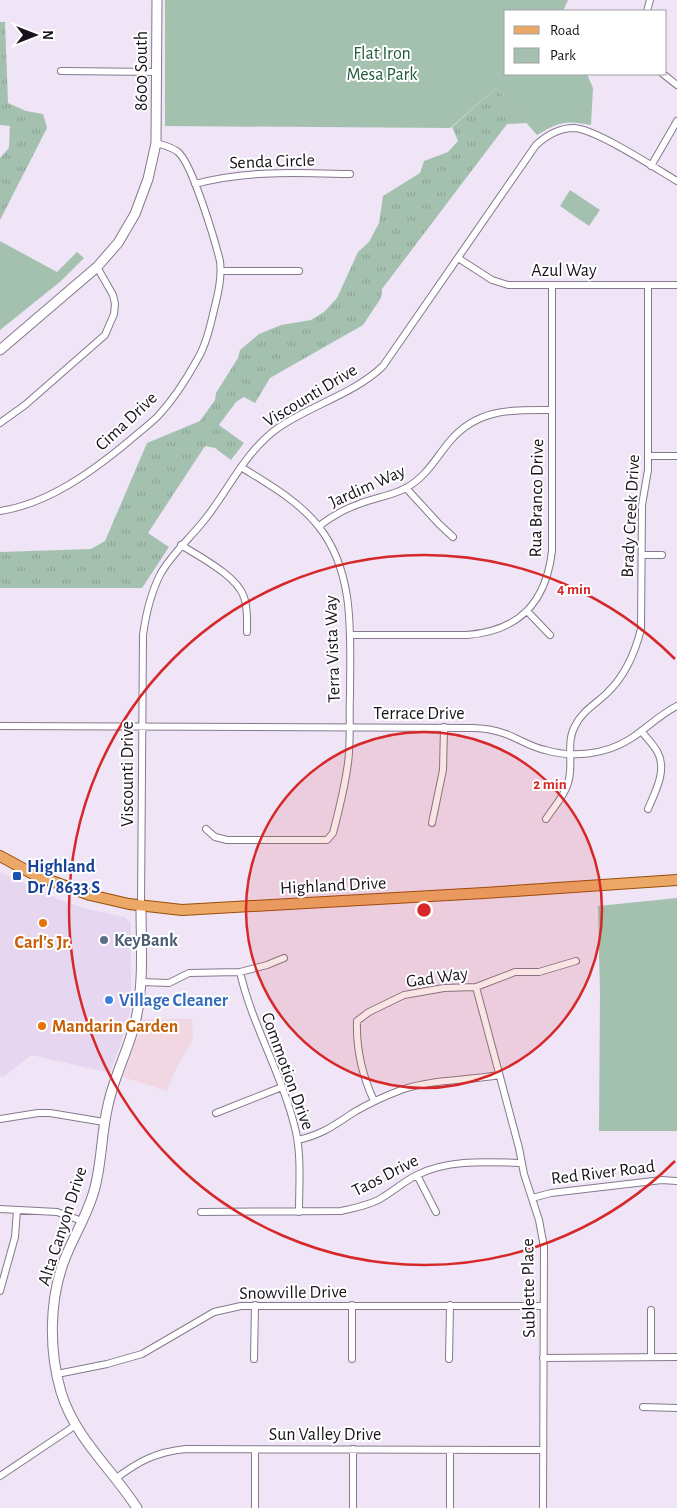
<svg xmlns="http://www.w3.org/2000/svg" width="677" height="1508" font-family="'Alegreya Sans',sans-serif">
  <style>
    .built { fill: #e6d6f0 }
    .education { fill: #f0d7e1 }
    .grass { fill: url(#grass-tufts) }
    .park { fill: #a4c1b0 }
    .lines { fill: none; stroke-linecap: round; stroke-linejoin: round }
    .street-casing { stroke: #857a8c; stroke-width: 8 }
    .secondary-casing { stroke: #857a8c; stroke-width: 11 }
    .primary-casing { stroke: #994e09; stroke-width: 12 }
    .street { stroke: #fff; stroke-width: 6 }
    .secondary { stroke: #fff; stroke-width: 9 }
    .primary { stroke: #eca866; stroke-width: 10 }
    .ring { fill: none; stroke: #d62828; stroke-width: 2.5 }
    .transit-dot { fill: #1a4fb4; stroke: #fff; stroke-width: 2 }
    .food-dot { fill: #e8710a; stroke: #fff; stroke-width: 2 }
    .service-dot { fill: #5c6f8a; stroke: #fff; stroke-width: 2 }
    .shop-dot { fill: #3f7fe0; stroke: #fff; stroke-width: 2 }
    .labels { text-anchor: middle; stroke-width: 4; stroke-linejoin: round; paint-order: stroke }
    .park-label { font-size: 18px; fill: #1f5b3e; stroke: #fff }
    .street-label { font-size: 18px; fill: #18131a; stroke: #fff }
    .transit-label { font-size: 18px; font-weight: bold; fill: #164399; stroke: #fff; text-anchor: start }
    .service-label { font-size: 18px; font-weight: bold; fill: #4e5e75; stroke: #fff; text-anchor: start }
    .food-label { font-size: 18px; font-weight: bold; fill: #c56008; stroke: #fff }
    .shop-label { font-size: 18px; font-weight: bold; fill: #366cbe; stroke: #fff; text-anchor: start }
    .centre { fill: #d62828; stroke: #fff; stroke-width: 2.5 }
    .ring-label { font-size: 15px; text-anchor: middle; font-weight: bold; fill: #d62828; stroke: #fff; stroke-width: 4; stroke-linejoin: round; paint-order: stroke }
  </style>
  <defs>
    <pattern id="grass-tufts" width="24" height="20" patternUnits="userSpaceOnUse" patternTransform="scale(1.25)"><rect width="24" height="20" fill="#a4c1b0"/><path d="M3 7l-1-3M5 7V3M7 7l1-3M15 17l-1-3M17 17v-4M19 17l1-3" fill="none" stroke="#8ca597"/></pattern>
  </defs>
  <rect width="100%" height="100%" fill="#f0e4f7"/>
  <path class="built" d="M 0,872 L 58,899 L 87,909 L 125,917 L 131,924 L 131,1007 L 125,1031 L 110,1073 L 31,1055 L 3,1077 L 0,1076 Z"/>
  <path class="education" d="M 144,1019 L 192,1019 L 193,1039 L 174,1073 L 167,1091 L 123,1077 Z"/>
  <path class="grass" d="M 0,22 L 5,22 L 8,103 L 26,111 L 43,114 L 47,128 L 0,220 L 0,158 L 9,148 L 10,126 L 0,125 Z
    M 496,88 L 527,123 L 507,124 L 382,289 L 381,298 L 363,325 L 270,378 L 255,403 L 244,397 L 236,402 L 219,425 L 244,443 L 231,460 L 215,448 L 205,446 L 148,533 L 169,547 L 142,588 L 0,588 L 0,552 L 91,549 L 105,541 L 147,443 L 200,421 L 215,400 L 216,393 L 238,358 L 240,350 L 259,334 L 281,325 L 311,320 L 324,312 L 337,298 L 358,252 L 369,242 L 379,223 L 383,196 L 420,173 L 424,161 L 448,152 L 458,141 L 452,127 Z"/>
  <path class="park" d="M 165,0 L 568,0 L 564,9 L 564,11 L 506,11 L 506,74 L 587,74 L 593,88 L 591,125 C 565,120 559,122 537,135 L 496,88 L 450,128 L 165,126 Z
    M 570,190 L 600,210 L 589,226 L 560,206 Z
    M 0,241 L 57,272 L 77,252 L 84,258 L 61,281 L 0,330 Z
    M 677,898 L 677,1131 L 599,1131 L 600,994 L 598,906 Z"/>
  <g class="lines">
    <g class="street-casing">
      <path id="street" d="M 647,11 L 650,0
        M 61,71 L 157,72
        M 663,74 L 677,85
        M 651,166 L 677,121
        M 195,184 C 247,170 297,173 350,174
        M 458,258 L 492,280 L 508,285 L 677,285
        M 221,271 L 299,271
        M 0,423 L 25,405 L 105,335 L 114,314 L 115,304 L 113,295 L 97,267
        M 649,456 L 677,456
        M 406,488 L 439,524 L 453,537
        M 0,511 C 48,504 93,471 129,441 C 138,433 149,425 158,416 C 173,400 186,380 197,360 C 206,345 210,327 214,310 C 218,294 222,278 220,261 C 215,241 192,163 178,152 C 172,147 163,145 156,143
        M 319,526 C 331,517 344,509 359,504 C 374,498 391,496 406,488 C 427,476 435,459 450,441 C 478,408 512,410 552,410
        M 181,545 C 200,557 237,576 244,597 C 248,608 247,621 247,632
        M 642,555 L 662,555
        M 527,611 L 550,635
        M 350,635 L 467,635 C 519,631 546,603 552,551 L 552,285
        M 0,726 L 472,728 C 483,728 495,730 506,734 C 519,739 531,747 545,750 C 572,758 605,755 630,739 C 646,729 659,715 677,706
        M 641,731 C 647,738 654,745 658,753 C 667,771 655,792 648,809
        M 546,819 C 554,807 566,794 569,779 C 573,761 566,742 575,726 C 582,711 596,704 607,693 C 626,675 635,653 641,629 L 642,505 L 648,470 L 648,285
        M 432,823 L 443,770 L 444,727
        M 206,829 L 215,837 L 227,840 L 327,840 L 333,833 C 339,810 345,786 348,763 C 351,741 349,717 350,695 C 350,638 356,574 319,527 C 299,501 268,484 241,467
        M 141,906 L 143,635 C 146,613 151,592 161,573 C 172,554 188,540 202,523 C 228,492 244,452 278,428 C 311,405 354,394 383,366 L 536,145 C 547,135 559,128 574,128 C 596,129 655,168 677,181
        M 240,972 C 252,1025 281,1072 294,1124 C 302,1152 299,1183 299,1212
        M 140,982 L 169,983 L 189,973 L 240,972 L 267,965 L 284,958
        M 476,987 L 519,1148 L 524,1174 L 539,1220 L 544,1247 L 543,1508
        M 374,1101 C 362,1075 356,1050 357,1021 L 369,1012 L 404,995 L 444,988 L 476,987 L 515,972 L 539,972 L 576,961
        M 216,1113 L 282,1087
        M 0,1119 L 38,1113 L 50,1113 L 104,1122
        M 298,1140 C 324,1134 334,1125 356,1111 C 370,1103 385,1096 401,1090 C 433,1079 466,1081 499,1075
        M 417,1175 L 436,1212
        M 532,1198 L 551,1193 L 662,1180 L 677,1181
        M 0,1209 L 57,1212 L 82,1221
        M 201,1212 L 341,1211 C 354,1208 366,1206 378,1200 C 391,1193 403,1182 417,1175 C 448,1159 488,1162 522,1163
        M 0,1291 L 15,1237 L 17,1210
        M 651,1357 L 651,1310
        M 543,1358 L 677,1357
        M 254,1359 L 255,1305
        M 352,1359 L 352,1305
        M 449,1359 L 450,1305
        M 57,1374 L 107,1364 L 142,1354 L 214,1312 L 241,1306 L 543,1306
        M 643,1407 L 677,1408
        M 0,1476 L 76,1425
        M 115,1479 C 139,1461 156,1452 186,1449 L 543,1450
        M 255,1508 L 255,1450
        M 353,1508 L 353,1449
        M 450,1508 L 450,1450"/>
    </g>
    <g class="secondary-casing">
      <path id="secondary" d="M 0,350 L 97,267 L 118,243 L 135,214 L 148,179 L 156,143 L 157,0
        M 137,1508 C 112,1469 75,1438 61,1392 C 49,1351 49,1301 64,1261 C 73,1237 87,1216 94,1191 C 102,1164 101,1134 108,1105 C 114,1076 129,1049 136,1019 C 144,983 141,943 141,906"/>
    </g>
    <g class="primary-casing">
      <path id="primary" d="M 0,856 L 35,875 L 90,895 L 129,904 L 182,910 L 484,893 L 677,880"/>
    </g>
    <use href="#street" class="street"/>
    <use href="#secondary" class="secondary"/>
    <use href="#primary" class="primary"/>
  </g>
  <circle cx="424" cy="910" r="178" fill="#d62828" fill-opacity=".12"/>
  <g class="ring">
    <circle cx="424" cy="910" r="178"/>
    <path d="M675 1161A355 355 0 1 1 675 659"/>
  </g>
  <rect class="transit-dot" x="12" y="871" width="10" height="10" rx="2.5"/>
  <g class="food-dot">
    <circle cx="43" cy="923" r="5"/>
    <circle cx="42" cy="1026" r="5"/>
  </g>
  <circle class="service-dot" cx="104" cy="940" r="5"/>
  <circle class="shop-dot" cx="109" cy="1000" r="5"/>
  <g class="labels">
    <g class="park-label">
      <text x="382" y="59">Flat Iron<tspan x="382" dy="21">Mesa Park</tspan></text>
    </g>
    <g class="street-label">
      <text transform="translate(141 71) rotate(-90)" y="6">8600 South</text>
      <text transform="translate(272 161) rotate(-2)" y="6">Senda Circle</text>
      <text x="564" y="276">Azul Way</text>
      <text transform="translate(310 395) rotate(-31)" y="6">Viscounti Drive</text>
      <text transform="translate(126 421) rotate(-43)" y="6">Cima Drive</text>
      <text transform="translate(367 486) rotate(-24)" y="6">Jardim Way</text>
      <text transform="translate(536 498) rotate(-89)" y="6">Rua Branco Drive</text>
      <text transform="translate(630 516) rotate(-87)" y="6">Brady Creek Drive</text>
      <text transform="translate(332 649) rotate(-92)" y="6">Terra Vista Way</text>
      <text x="419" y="719">Terrace Drive</text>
      <text transform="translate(127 774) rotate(-90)" y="6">Viscounti Drive</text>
      <text transform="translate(333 885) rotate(-3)" y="6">Highland Drive</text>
      <text transform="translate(437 977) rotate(-8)" y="6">Gad Way</text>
      <text transform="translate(288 1071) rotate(70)" y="6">Commotion Drive</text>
      <text transform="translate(603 1172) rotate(-7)" y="6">Red River Road</text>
      <text transform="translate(385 1175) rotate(-27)" y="6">Taos Drive</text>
      <text transform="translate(62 1226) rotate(-72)" y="6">Alta Canyon Drive</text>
      <text transform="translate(528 1288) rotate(-91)" y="6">Sublette Place</text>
      <text transform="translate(293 1292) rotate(-1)" y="6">Snowville Drive</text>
      <text x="325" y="1440">Sun Valley Drive</text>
    </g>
    <g class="transit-label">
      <text x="27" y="872">Highland<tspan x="27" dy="21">Dr / 8633 S</tspan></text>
    </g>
    <g class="service-label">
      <text x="114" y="946">KeyBank</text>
    </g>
    <g class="food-label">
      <text x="43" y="948">Carl's Jr.</text>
      <text x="52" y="1032" text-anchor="start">Mandarin Garden</text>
    </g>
    <g class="shop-label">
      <text x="119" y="1006">Village Cleaner</text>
    </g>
  </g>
  <circle cx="424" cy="910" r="8" class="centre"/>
  <g class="ring-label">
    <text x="574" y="594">4 min</text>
    <text x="550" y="789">2 min</text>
  </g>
  <rect x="504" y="10" width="162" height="65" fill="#ffffff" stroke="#a3a1a3"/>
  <rect x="514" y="26" width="25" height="8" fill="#eca866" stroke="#a3a1a3"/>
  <text x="550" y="35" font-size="15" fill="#18131a">Road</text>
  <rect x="514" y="48" width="25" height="15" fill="#a4c1b0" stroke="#a3a1a3"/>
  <text x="550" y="60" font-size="15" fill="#18131a">Park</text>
  <g transform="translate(35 35) rotate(90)" stroke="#ffffff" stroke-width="4" paint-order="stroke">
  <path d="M0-4L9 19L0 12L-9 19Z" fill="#18131a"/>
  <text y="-8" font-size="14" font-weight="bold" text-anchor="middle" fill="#18131a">N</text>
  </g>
</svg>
